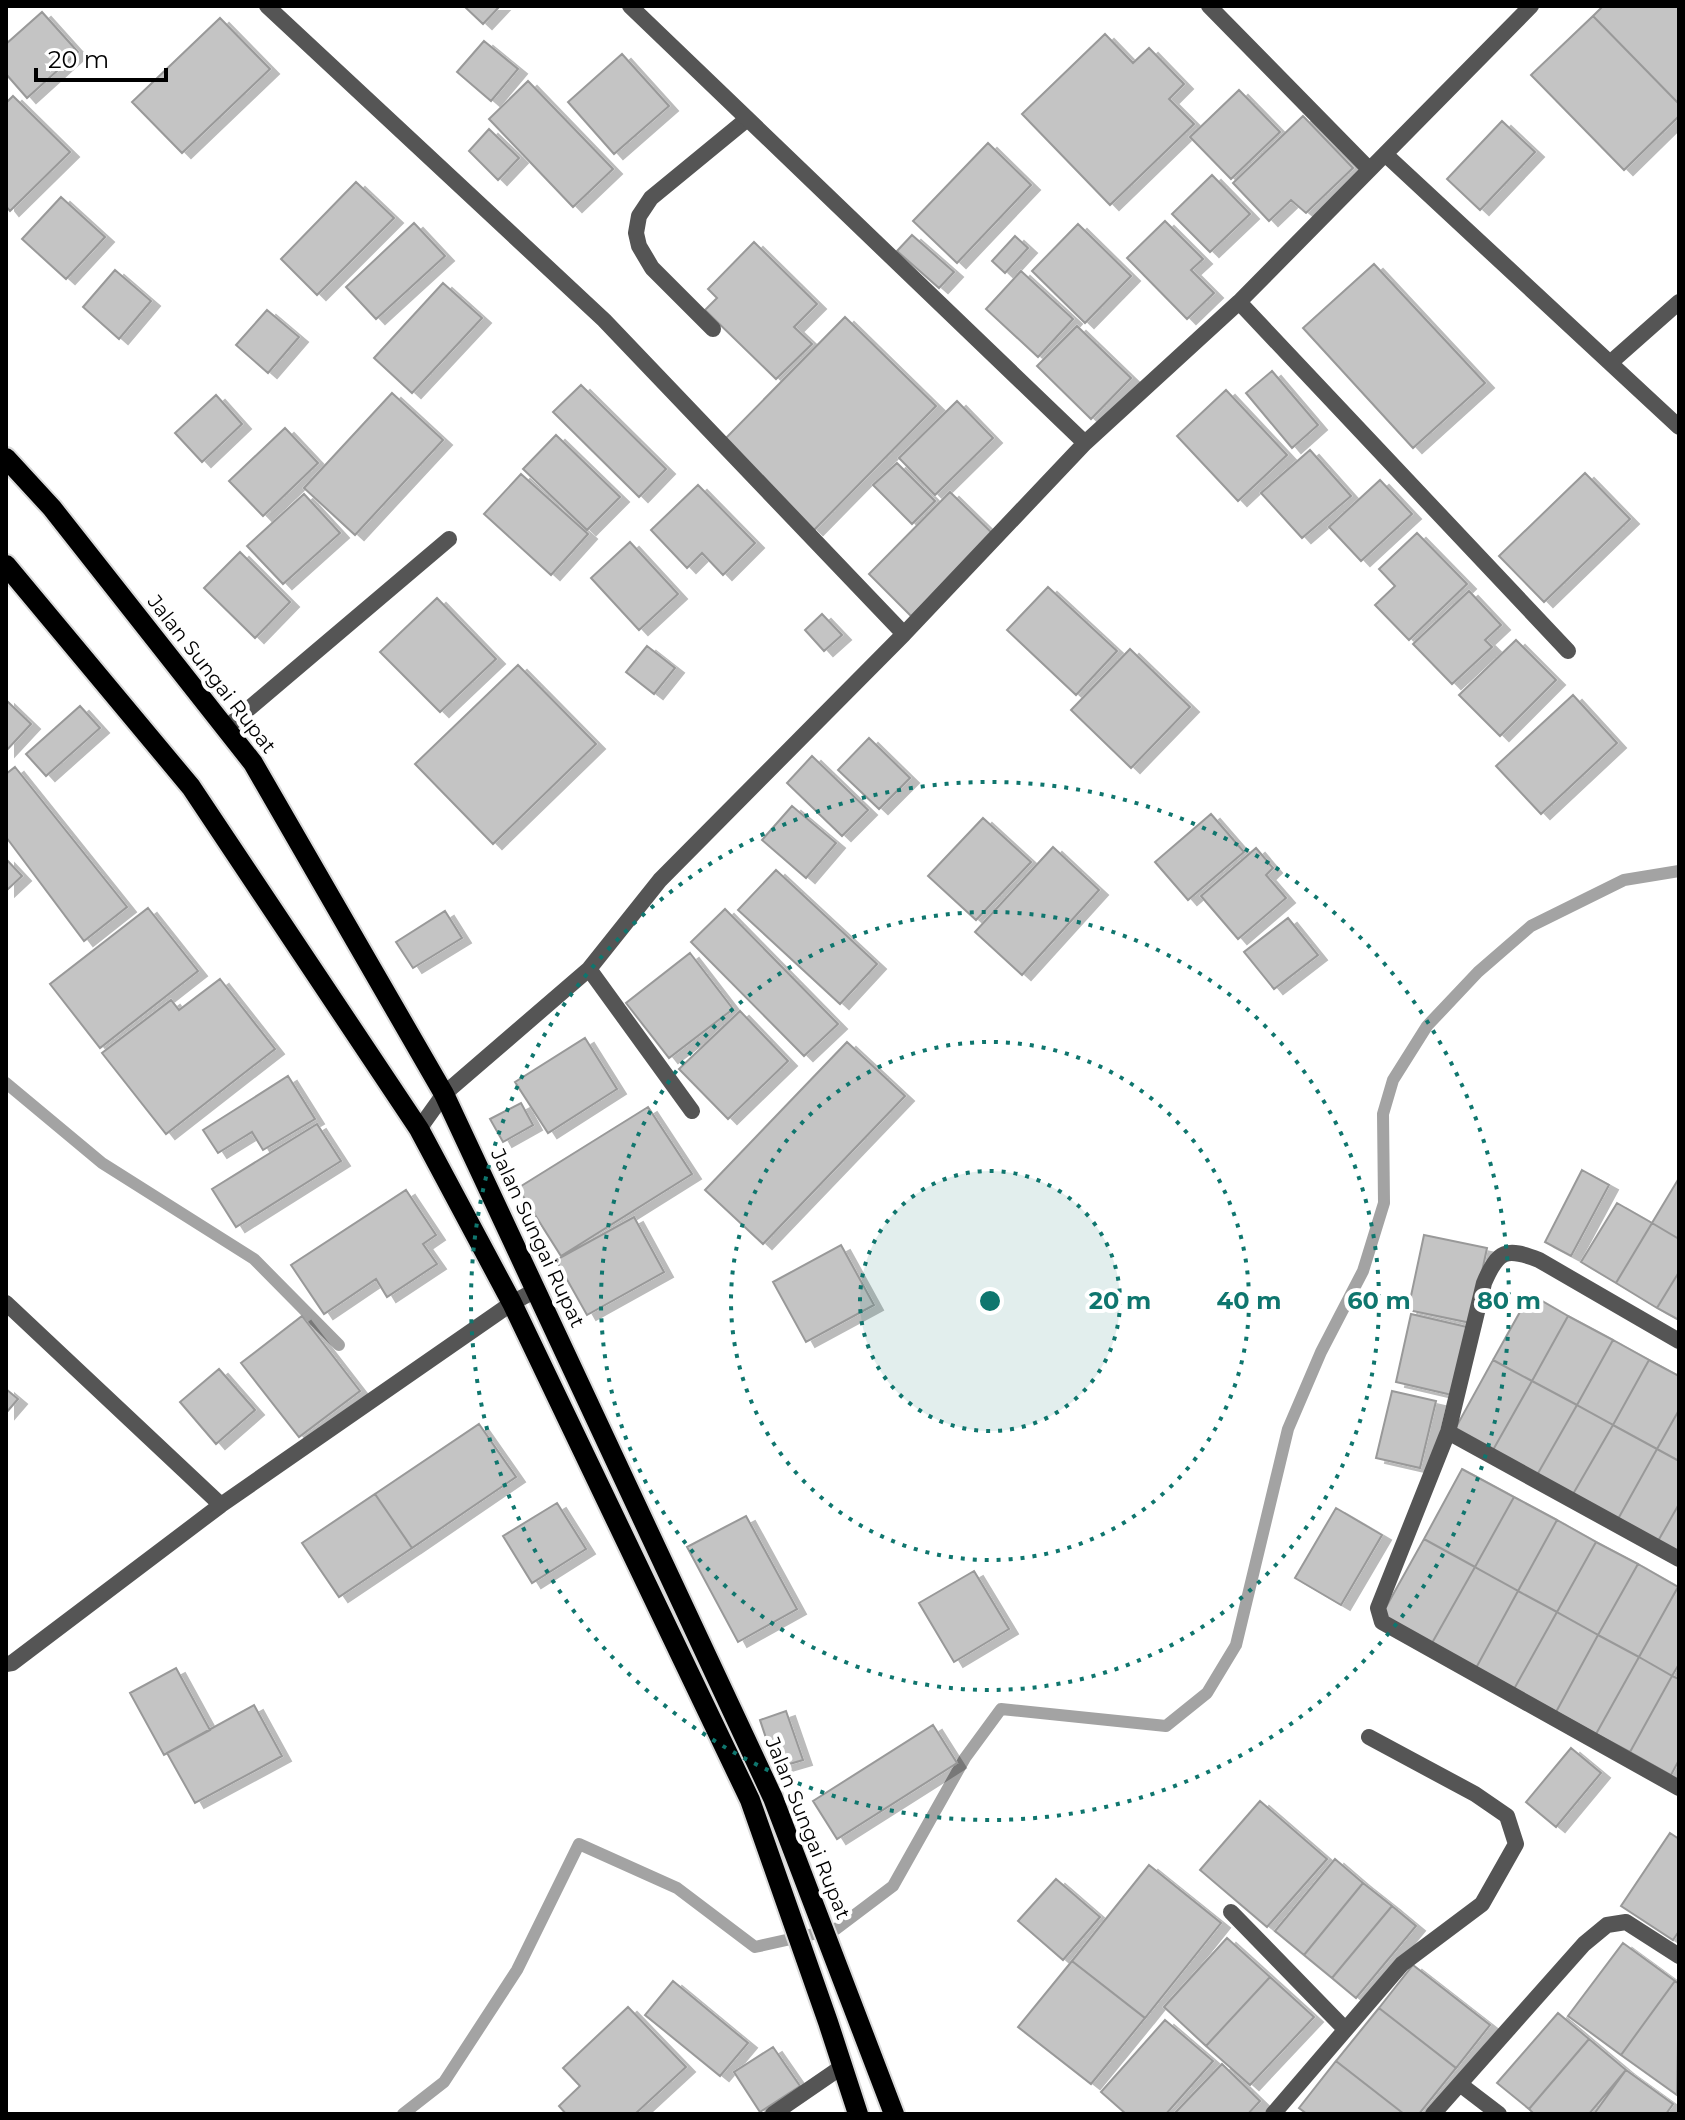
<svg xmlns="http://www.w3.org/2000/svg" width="1685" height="2120" font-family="Montserrat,sans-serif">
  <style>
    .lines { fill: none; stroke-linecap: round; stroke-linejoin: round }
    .stream { stroke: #a3a3a3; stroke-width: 12 }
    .building { fill: #c4c4c4; stroke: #999; stroke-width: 2; filter: url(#shadow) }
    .primary-casing { stroke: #dbdbdb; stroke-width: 24 }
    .service { stroke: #555; stroke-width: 16 }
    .minor { stroke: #555; stroke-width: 16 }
    .primary { stroke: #000; stroke-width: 20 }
    .ring { fill: none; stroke: #0f766e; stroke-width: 4; stroke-dasharray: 4 8 }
    .labels { text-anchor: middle; stroke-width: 8; stroke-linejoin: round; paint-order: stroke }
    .street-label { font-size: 20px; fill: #000; stroke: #fff }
    .centre { fill: #0f766e; stroke: #fff; stroke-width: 4 }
    .ring-label { font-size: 24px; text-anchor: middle; font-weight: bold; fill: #0f766e; stroke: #fff; stroke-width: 8; stroke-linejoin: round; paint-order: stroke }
  </style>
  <defs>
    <filter id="shadow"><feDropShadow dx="9" dy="5" stdDeviation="0" flood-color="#0004"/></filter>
  </defs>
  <rect width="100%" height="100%" fill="#fff"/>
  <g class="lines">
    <path class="stream" d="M 6,1083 L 102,1163 L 254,1259 L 339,1345
      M 403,2114 L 444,2082 L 517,1970 L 579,1844 L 677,1888 L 755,1947 L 836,1929 L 893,1886 L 965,1758 L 1001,1709 L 1166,1726 L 1207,1693 L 1236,1645 L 1288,1429 L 1321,1352 L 1363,1271 L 1384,1203 L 1383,1114 L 1393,1080 L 1427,1026 L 1478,972 L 1531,926 L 1624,880 L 1679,871"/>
  </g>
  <path class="building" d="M 464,6 L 500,6 L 483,24 Z
    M 1603,6 L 1679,6 L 1679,104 L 1593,16 Z
    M 42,12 L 78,52 L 27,98 L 6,74 L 6,44 Z
    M 1593,16 L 1679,104 L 1679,116 L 1624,170 L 1531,75 Z
    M 220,18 L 270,69 L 182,153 L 132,102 Z
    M 1105,34 L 1133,63 L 1149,48 L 1184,84 L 1169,99 L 1194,124 L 1110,205 L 1022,114 Z
    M 484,41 L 518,69 L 491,101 L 457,72 Z
    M 622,54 L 669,106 L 614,154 L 568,102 Z
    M 528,81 L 613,169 L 573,207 L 489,119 Z
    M 1239,90 L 1280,132 L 1231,179 L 1190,137 Z
    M 13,96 L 70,152 L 10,211 L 6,206 L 6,103 Z
    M 1303,116 L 1353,168 L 1306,213 L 1291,200 L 1269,221 L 1233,183 Z
    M 1502,121 L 1535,152 L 1480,210 L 1447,179 Z
    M 489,129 L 519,158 L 498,180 L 469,151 Z
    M 988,143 L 1031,185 L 957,263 L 913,221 Z
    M 1212,175 L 1250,214 L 1210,252 L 1172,214 Z
    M 356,182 L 394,218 L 317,295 L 281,259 Z
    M 61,197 L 105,237 L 66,279 L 22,239 Z
    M 1165,221 L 1203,259 L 1191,270 L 1214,293 L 1187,319 L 1127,258 Z
    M 414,223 L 445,256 L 376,319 L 346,287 Z
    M 1078,224 L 1131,276 L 1085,323 L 1032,271 Z
    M 912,235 L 954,272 L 939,288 L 897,251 Z
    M 1015,236 L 1028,248 L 1005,273 L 992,261 Z
    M 754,242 L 817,304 L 794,327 L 812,344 L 776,379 L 705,310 L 717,298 L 708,289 Z
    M 1374,264 L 1485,383 L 1413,448 L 1303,328 Z
    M 115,270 L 151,301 L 119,339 L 83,307 Z
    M 1021,271 L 1073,319 L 1038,357 L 986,309 Z
    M 443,283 L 482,318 L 412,393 L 374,358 Z
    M 267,310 L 299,337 L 268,373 L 236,345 Z
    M 845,317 L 936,406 L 814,530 L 723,441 Z
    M 1077,326 L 1131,378 L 1091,419 L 1037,366 Z
    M 1272,371 L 1318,425 L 1292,448 L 1246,393 Z
    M 581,385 L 666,469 L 639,497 L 553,412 Z
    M 1226,390 L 1287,455 L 1238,501 L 1177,436 Z
    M 392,393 L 443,440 L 355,535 L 304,488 Z
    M 216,395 L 242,424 L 202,462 L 175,433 Z
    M 957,401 L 993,438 L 935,495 L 899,458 Z
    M 285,428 L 318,463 L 263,516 L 229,481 Z
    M 556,435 L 620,497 L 587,530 L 523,469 Z
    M 1310,450 L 1351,496 L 1302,538 L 1261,493 Z
    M 897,463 L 935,501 L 912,524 L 873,485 Z
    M 1585,473 L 1630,519 L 1544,602 L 1499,556 Z
    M 521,474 L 588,534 L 551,575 L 484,514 Z
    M 1380,480 L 1412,514 L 1361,561 L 1329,527 Z
    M 698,485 L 755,543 L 723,575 L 702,553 L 687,568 L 651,530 Z
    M 950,492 L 993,534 L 911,616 L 869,574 Z
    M 304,494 L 340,533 L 283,584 L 247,546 Z
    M 1417,533 L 1467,584 L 1409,640 L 1375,605 L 1395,586 L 1379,569 Z
    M 630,542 L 678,594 L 639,630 L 591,578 Z
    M 240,552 L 290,602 L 255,638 L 204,588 Z
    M 1048,587 L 1117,651 L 1076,695 L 1007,630 Z
    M 1469,591 L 1501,625 L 1485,640 L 1492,647 L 1452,684 L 1413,644 Z
    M 437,598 L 496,659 L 440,712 L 380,652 Z
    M 822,614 L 842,635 L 824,651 L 805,630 Z
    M 1516,640 L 1556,680 L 1500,736 L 1459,695 Z
    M 647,646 L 675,668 L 654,694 L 626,672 Z
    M 1130,649 L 1190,707 L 1131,768 L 1071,710 Z
    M 518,665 L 596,744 L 493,844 L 415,764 Z
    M 1573,695 L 1617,743 L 1541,814 L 1496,766 Z
    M 6,700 L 31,724 L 6,751 Z
    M 80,706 L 100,728 L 46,776 L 26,754 Z
    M 869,738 L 910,778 L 879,809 L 838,770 Z
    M 812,756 L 868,810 L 842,836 L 787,783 Z
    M 15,767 L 127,907 L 84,941 L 6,837 L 6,774 Z
    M 792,806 L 836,843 L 806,878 L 762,840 Z
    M 1211,814 L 1244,852 L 1188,900 L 1155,862 Z
    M 983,818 L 1031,862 L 976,920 L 928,876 Z
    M 1053,847 L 1099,890 L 1022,975 L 975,932 Z
    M 1256,848 L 1273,868 L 1266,875 L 1286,898 L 1238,939 L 1201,896 Z
    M 6,859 L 22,876 L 6,891 Z
    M 776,870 L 877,964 L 840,1004 L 738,910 Z
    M 148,908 L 198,971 L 100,1048 L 50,984 Z
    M 725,909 L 838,1024 L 804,1056 L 691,942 Z
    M 445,911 L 462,938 L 413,968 L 396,942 Z
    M 1288,918 L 1318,955 L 1274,989 L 1244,952 Z
    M 690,953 L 733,1009 L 669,1058 L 626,1003 Z
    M 220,979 L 275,1049 L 166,1134 L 102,1053 L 171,1000 L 179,1010 Z
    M 740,1011 L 788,1061 L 728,1119 L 679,1069 Z
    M 585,1038 L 617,1089 L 548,1133 L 515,1082 Z
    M 847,1042 L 905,1096 L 763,1244 L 705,1190 Z
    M 288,1076 L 315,1119 L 263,1150 L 252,1132 L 218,1153 L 203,1130 Z
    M 521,1103 L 533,1125 L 503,1142 L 490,1119 Z
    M 648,1107 L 692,1174 L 561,1256 L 518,1188 Z
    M 317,1124 L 341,1161 L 236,1227 L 212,1189 Z
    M 1582,1170 L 1609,1185 L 1571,1256 L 1545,1242 Z
    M 1679,1178 L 1679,1239 L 1652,1223 Z
    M 406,1190 L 436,1235 L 423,1244 L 437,1264 L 387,1297 L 376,1279 L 324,1314 L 291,1265 Z
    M 1617,1203 L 1652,1223 L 1616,1283 L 1581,1262 Z
    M 634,1217 L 664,1272 L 587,1315 L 556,1260 Z
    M 1652,1223 L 1679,1239 L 1679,1272 L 1657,1308 L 1616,1283 Z
    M 1424,1235 L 1487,1248 L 1471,1323 L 1408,1310 Z
    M 841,1245 L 874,1305 L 806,1342 L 773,1282 Z
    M 1679,1272 L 1679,1320 L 1657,1308 Z
    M 1530,1294 L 1568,1316 L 1532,1381 L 1493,1360 Z
    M 1411,1314 L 1467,1327 L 1452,1395 L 1396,1382 Z
    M 302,1316 L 360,1391 L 299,1437 L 241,1363 Z
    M 1568,1316 L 1613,1340 L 1577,1405 L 1532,1381 Z
    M 1613,1340 L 1649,1360 L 1613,1425 L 1577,1405 Z
    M 1493,1360 L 1532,1381 L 1493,1450 L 1455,1429 Z
    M 1649,1360 L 1679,1376 L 1679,1410 L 1657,1449 L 1613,1425 Z
    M 219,1369 L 255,1410 L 216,1444 L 180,1402 Z
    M 1532,1381 L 1577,1405 L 1537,1475 L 1493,1450 Z
    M 6,1389 L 18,1399 L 6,1413 Z
    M 1392,1391 L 1436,1401 L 1420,1468 L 1376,1458 Z
    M 1577,1405 L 1613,1425 L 1573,1494 L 1537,1475 Z
    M 1679,1410 L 1679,1461 L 1657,1449 Z
    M 479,1424 L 516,1477 L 412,1548 L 375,1494 Z
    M 1613,1425 L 1657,1449 L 1618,1519 L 1573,1494 Z
    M 1657,1449 L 1679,1461 L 1679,1504 L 1658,1541 L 1618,1519 Z
    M 1462,1469 L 1514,1497 L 1475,1567 L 1424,1539 Z
    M 375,1494 L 412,1548 L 339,1597 L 302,1543 Z
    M 1514,1497 L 1557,1520 L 1518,1591 L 1475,1567 Z
    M 557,1503 L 586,1549 L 532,1583 L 503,1536 Z
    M 1679,1504 L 1679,1553 L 1658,1541 Z
    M 1336,1508 L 1382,1535 L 1341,1605 L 1295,1578 Z
    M 746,1516 L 797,1609 L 738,1642 L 687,1547 Z
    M 1557,1520 L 1596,1542 L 1557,1612 L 1518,1591 Z
    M 1424,1539 L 1475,1567 L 1432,1643 L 1381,1616 Z
    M 1596,1542 L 1638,1564 L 1598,1635 L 1557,1612 Z
    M 1638,1564 L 1678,1587 L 1639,1657 L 1598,1635 Z
    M 1475,1567 L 1518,1591 L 1476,1668 L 1432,1643 Z
    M 974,1571 L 1009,1629 L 954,1662 L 919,1603 Z
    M 1678,1587 L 1679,1664 L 1672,1676 L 1639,1657 Z
    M 1518,1591 L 1557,1612 L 1514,1689 L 1476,1668 Z
    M 1557,1612 L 1598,1635 L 1556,1712 L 1514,1689 Z
    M 1598,1635 L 1639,1657 L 1596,1734 L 1556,1712 Z
    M 1639,1657 L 1672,1676 L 1630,1752 L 1596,1734 Z
    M 176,1668 L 210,1730 L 164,1755 L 130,1693 Z
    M 1672,1676 L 1679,1679 L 1679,1760 L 1671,1775 L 1630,1752 Z
    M 254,1705 L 282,1756 L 195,1803 L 167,1753 Z
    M 786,1711 L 803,1760 L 776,1768 L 760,1720 Z
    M 933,1725 L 957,1763 L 837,1839 L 813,1801 Z
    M 1571,1748 L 1601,1773 L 1556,1827 L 1526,1802 Z
    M 1260,1801 L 1327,1859 L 1267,1927 L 1200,1870 Z
    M 1670,1833 L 1679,1839 L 1679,1931 L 1673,1940 L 1621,1906 Z
    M 1335,1859 L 1363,1883 L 1304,1955 L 1275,1931 Z
    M 1149,1865 L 1221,1923 L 1145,2018 L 1072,1961 Z
    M 1056,1879 L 1100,1917 L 1063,1960 L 1018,1921 Z
    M 1363,1883 L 1392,1906 L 1332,1978 L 1304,1955 Z
    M 1392,1906 L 1416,1926 L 1356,1998 L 1332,1978 Z
    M 1227,1938 L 1270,1977 L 1206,2046 L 1164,2007 Z
    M 1623,1943 L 1675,1981 L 1621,2055 L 1568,2016 Z
    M 1072,1961 L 1145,2018 L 1091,2084 L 1018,2027 Z
    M 1413,1965 L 1490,2025 L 1456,2068 L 1379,2008 Z
    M 1270,1977 L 1314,2017 L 1250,2085 L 1206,2046 Z
    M 673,1981 L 748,2043 L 720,2076 L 645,2015 Z
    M 1675,1981 L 1679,1984 L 1677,2095 L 1621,2055 Z
    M 628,2007 L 686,2067 L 635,2114 L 566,2114 L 559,2106 L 580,2086 L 563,2068 Z
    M 1379,2008 L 1456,2068 L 1419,2114 L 1404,2114 L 1336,2061 Z
    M 1558,2013 L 1589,2039 L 1529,2109 L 1497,2083 Z
    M 1165,2020 L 1213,2061 L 1166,2114 L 1126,2114 L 1101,2092 Z
    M 1589,2039 L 1626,2070 L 1589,2114 L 1534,2114 L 1529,2109 Z
    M 773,2047 L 800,2086 L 760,2112 L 734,2072 Z
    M 1336,2061 L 1404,2114 L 1307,2114 L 1299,2108 Z
    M 1222,2064 L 1260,2101 L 1248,2114 L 1174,2114 Z
    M 1626,2070 L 1673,2104 L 1666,2114 L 1594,2114 Z"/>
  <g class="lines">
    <g class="primary-casing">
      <path id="primary" d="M 6,458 L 52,508 L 253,763 L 444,1094 L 773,1798 L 894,2114
        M 6,565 L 191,787 L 419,1129 L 512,1303 L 750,1800 L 828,2022 L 858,2114"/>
    </g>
    <path class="service" d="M 713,329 L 652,268 L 639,246 L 636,233 L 639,216 L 651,198 L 746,120"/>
    <path class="minor" d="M 267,6 L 604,320 L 904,634
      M 630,6 L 1085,443
      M 1209,6 L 1369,169
      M 1385,154 L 1679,427
      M 1239,302 L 1568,651
      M 1610,363 L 1679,302
      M 226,728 L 449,539
      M 589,969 L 692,1111
      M 419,1129 L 444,1094 L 589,969 L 660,880 L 904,634 L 1085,443 L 1239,302 L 1531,6
      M 6,1303 L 221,1505
      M 1679,1341 L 1539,1260 C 1506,1247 1498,1250 1484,1283 L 1448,1432 L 1378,1608 L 1382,1622 L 1679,1788
      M 1448,1432 L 1679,1559
      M 6,1664 L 12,1663 L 221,1505 L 512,1303 L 536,1290
      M 1231,1912 L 1345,2029
      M 1461,2085 L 1499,2114
      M 773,2114 L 843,2066
      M 1273,2114 L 1402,1964 L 1482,1904 L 1516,1844 L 1507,1816 L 1475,1794 L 1369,1737
      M 1433,2114 L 1584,1944 L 1607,1925 L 1626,1922 L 1679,1956"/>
    <use href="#primary" class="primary"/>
  </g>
  <circle cx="990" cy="1301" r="130" fill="#0f766e" fill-opacity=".12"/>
  <g class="ring">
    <circle cx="990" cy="1301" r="130"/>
    <circle cx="990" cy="1301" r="259"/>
    <circle cx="990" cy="1301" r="389"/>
    <circle cx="990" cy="1301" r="519"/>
  </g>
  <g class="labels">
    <g class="street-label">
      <text transform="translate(212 674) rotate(52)" y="7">Jalan Sungai Rupat</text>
      <text transform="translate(538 1238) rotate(65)" y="7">Jalan Sungai Rupat</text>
      <text transform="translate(808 1828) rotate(68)" y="7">Jalan Sungai Rupat</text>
    </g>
  </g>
  <circle cx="990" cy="1301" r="12" class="centre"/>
  <g class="ring-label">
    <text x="1120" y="1309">20 m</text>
    <text x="1249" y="1309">40 m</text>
    <text x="1379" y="1309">60 m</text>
    <text x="1509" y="1309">80 m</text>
  </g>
  <rect width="1685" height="2120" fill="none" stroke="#000000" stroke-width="16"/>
  <path d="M36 68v12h130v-12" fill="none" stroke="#000000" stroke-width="4"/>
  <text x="48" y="68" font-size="24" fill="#000000" stroke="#ffffff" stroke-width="6" paint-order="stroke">20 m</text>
</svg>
